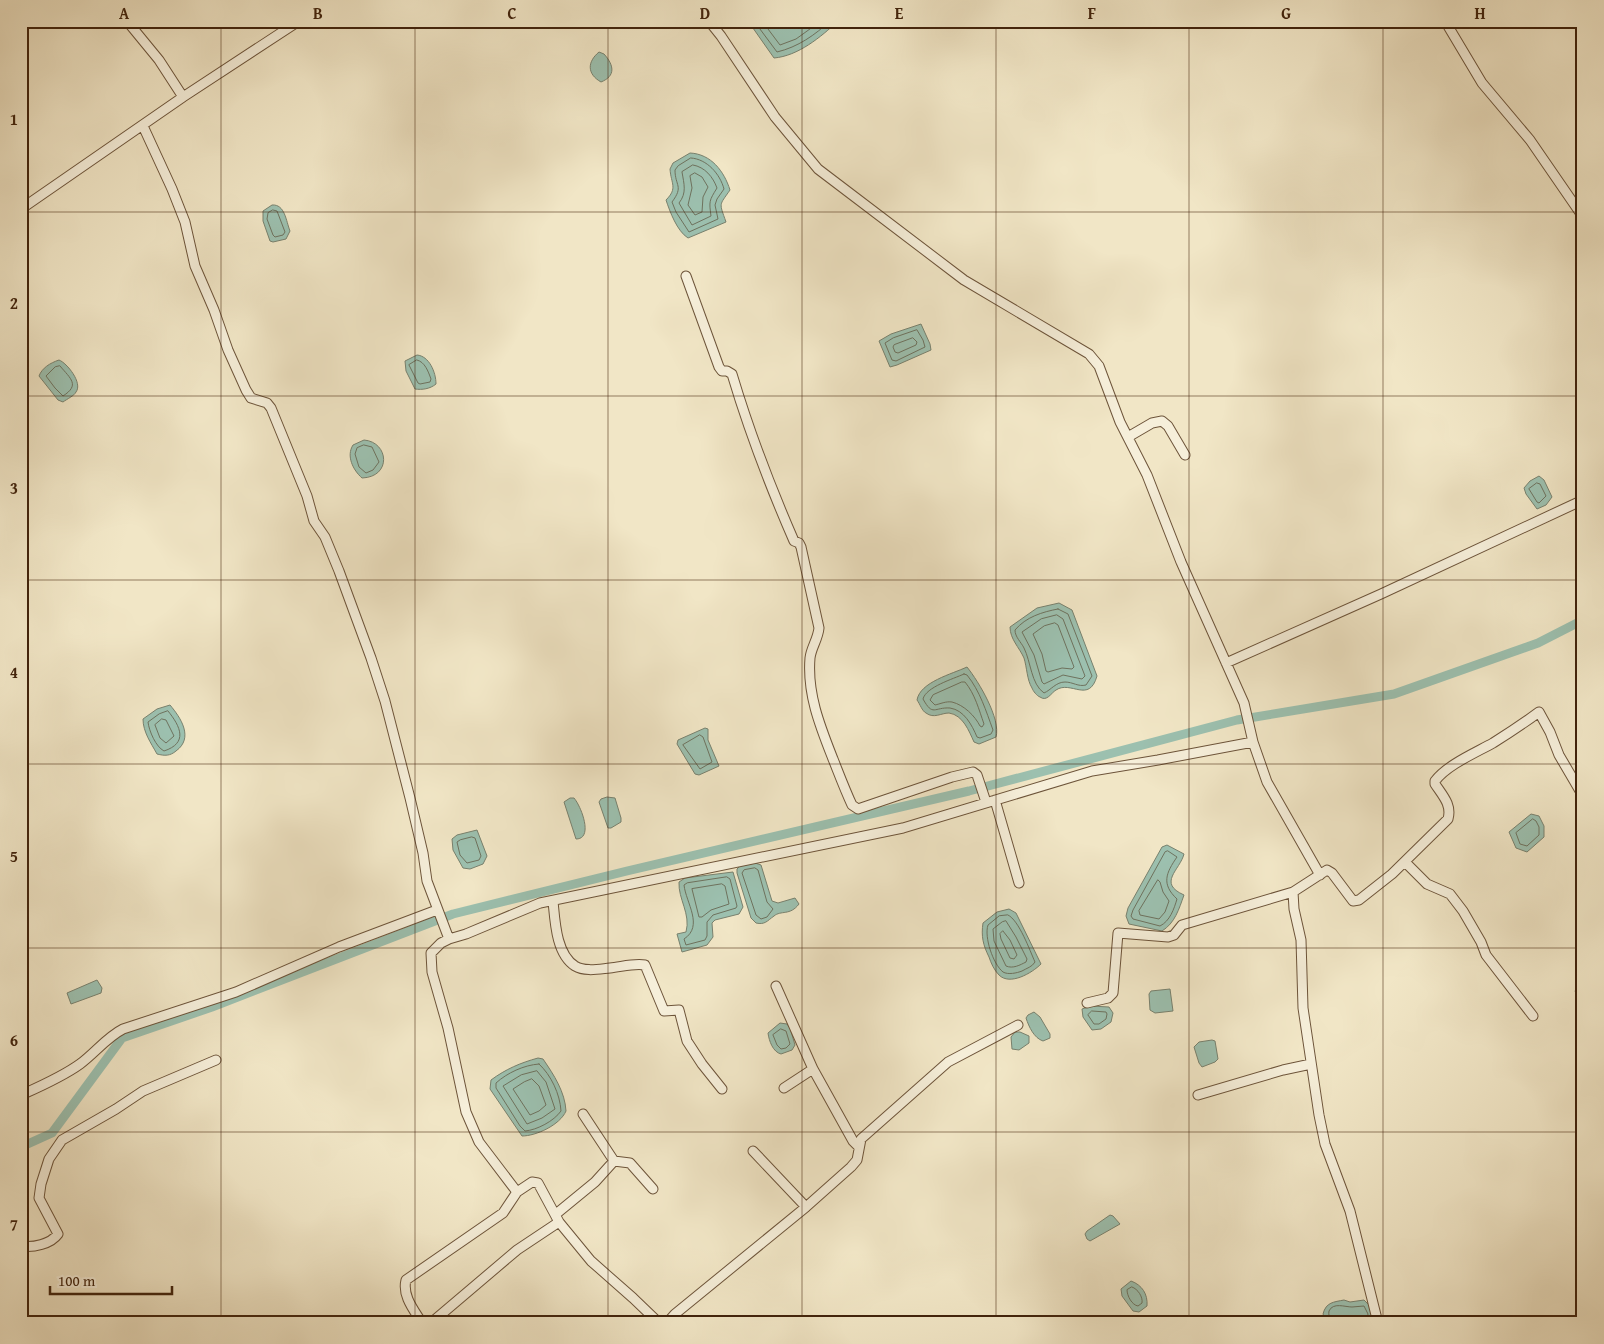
<svg xmlns="http://www.w3.org/2000/svg" width="1604" height="1344" font-family="'Gentium Book Plus',serif">
  <style>
    .water { fill: #9cc0af; stroke: #78816e }
    .lines { fill: none; stroke-linecap: round; stroke-linejoin: round }
    .shore { stroke: #6e725e; stroke-width: 1 }
    .canal { stroke: #9cc0af; stroke-width: 9 }
    .minor-casing { stroke: #6d543a; stroke-width: 11 }
    .minor { stroke: #f6efda; stroke-width: 9 }
    .grid { fill: none; stroke: #41230c; stroke-width: 1; stroke-opacity: 0.55 }
    .neatline { fill: none; stroke: #41230c; stroke-width: 2 }
    .grid-label { font-size: 16px; text-anchor: middle; font-weight: bold; fill: #41230c }
  </style>
  <rect width="100%" height="100%" fill="#f1e6c6"/>
  <filter id="stains"><feTurbulence type="fractalNoise" baseFrequency=".004" numOctaves="4"/><feColorMatrix values="0 0 0 0 .2 0 0 0 0 .09 0 0 0 0 .02 0 0 0 .5 -.17"/></filter>
  <radialGradient id="worn" r=".72"><stop offset=".6" stop-color="#630" stop-opacity="0"/><stop offset="1" stop-color="#630" stop-opacity=".3"/></radialGradient>
  <path class="water" d="M 748,21 L 838,21 C 821,37 798,56 774,58 Z
    M 599,52 L 604,54 C 614,65 616,76 601,82 C 587,74 587,62 599,52 Z
    M 690,153 C 711,154 724,171 730,190 C 719,206 719,202 726,222 L 688,238 C 677,231 670,212 666,200 C 678,188 671,184 670,169 L 673,163 Z
    M 272,205 C 285,204 286,221 290,231 L 286,239 L 273,242 L 270,241 L 263,221 L 263,211 Z
    M 921,324 L 930,344 L 931,350 L 897,365 L 890,367 L 879,341 L 891,334 Z
    M 417,355 C 429,356 436,372 436,384 C 430,389 422,390 415,389 L 406,371 L 405,361 Z
    M 59,360 C 67,363 83,383 76,392 C 74,396 67,399 63,402 L 58,400 L 39,376 C 42,368 50,363 59,360 Z
    M 364,440 C 389,442 392,477 362,478 C 353,470 346,456 353,445 Z
    M 1539,476 L 1544,480 L 1552,497 L 1546,505 L 1537,509 L 1526,494 L 1524,488 L 1530,481 Z
    M 1059,603 L 1072,610 L 1097,676 C 1089,704 1071,680 1056,690 C 1051,693 1047,702 1040,697 C 1037,696 1033,691 1032,688 C 1027,680 1027,668 1024,658 C 1019,647 1010,639 1010,627 L 1037,608 Z
    M 967,667 C 979,682 1001,719 996,737 L 979,744 L 974,742 C 969,731 963,715 949,713 C 941,713 934,719 926,713 C 922,711 920,704 917,700 C 920,682 952,674 967,667 Z
    M 170,705 C 181,718 194,738 176,751 C 170,756 165,756 157,754 C 151,743 143,732 143,719 L 157,709 Z
    M 705,728 L 708,729 L 708,740 L 719,766 L 699,775 L 695,774 L 677,744 L 678,740 Z
    M 607,797 L 615,798 L 621,818 L 621,822 L 611,828 L 608,828 L 599,802 L 601,799 Z
    M 570,798 L 574,798 C 581,806 594,839 576,839 L 564,802 Z
    M 1531,814 L 1539,816 L 1544,826 L 1544,837 L 1527,852 L 1516,848 L 1509,832 Z
    M 477,830 L 487,856 L 483,864 L 470,869 L 463,868 L 453,850 L 452,839 L 457,835 Z
    M 1167,845 L 1184,854 C 1180,870 1157,883 1184,895 C 1179,909 1175,923 1162,931 L 1129,924 L 1126,916 L 1128,908 L 1162,847 Z
    M 755,863 L 761,865 L 772,901 L 778,903 L 795,898 L 799,904 C 790,916 781,910 774,916 C 767,921 765,925 756,923 L 751,918 L 737,873 L 737,869 L 740,866 Z
    M 733,872 L 743,907 L 739,914 L 715,920 L 712,923 L 713,937 L 707,945 L 682,952 L 677,934 L 686,932 C 691,914 678,899 679,882 L 685,878 Z
    M 1009,909 L 1016,913 L 1041,964 C 1032,973 1010,986 999,975 C 994,970 991,963 989,957 C 983,945 981,936 983,923 L 997,912 Z
    M 97,980 L 102,988 L 101,993 L 71,1004 L 67,993 Z
    M 1583,980 L 1583,1006 L 1575,991 Z
    M 1170,989 L 1173,1011 L 1155,1013 L 1150,1010 L 1149,994 L 1151,991 Z
    M 1091,1006 L 1109,1007 L 1113,1013 L 1111,1022 L 1101,1029 L 1092,1030 L 1083,1017 L 1082,1009 Z
    M 1034,1012 L 1040,1017 L 1050,1034 L 1050,1038 L 1043,1041 C 1034,1038 1029,1027 1026,1018 L 1028,1015 Z
    M 780,1023 L 787,1024 L 790,1028 L 795,1045 L 792,1050 L 781,1054 C 773,1052 769,1041 768,1033 Z
    M 1015,1032 L 1020,1032 L 1029,1036 L 1029,1043 L 1019,1050 L 1012,1049 L 1011,1037 Z
    M 1212,1040 L 1215,1041 L 1218,1059 L 1215,1062 L 1202,1067 L 1199,1063 L 1194,1047 L 1199,1042 Z
    M 538,1058 L 543,1059 C 554,1075 565,1092 566,1111 C 560,1125 536,1136 522,1136 L 490,1089 L 491,1080 C 506,1069 520,1063 538,1058 Z
    M 1110,1215 L 1113,1216 L 1120,1224 L 1090,1241 L 1087,1239 L 1085,1234 L 1087,1231 Z
    M 1131,1281 C 1142,1285 1148,1294 1147,1306 L 1139,1312 L 1133,1311 L 1122,1296 L 1121,1289 Z
    M 1344,1300 L 1350,1302 L 1364,1300 L 1372,1308 L 1373,1315 L 1371,1322 L 1327,1323 L 1323,1314 C 1326,1302 1334,1302 1344,1300 Z"/>
  <g class="lines">
    <path class="shore" d="M 754,21 L 777,52 C 798,47 815,35 830,21
      M 762,21 L 780,45 L 796,39 L 821,21
      M 691,158 C 707,159 720,174 724,189 L 717,199 L 715,205 L 718,219 L 689,232 L 676,212 L 672,202 C 684,186 675,186 675,170 L 678,166 Z
      M 693,165 C 705,167 713,177 717,188 C 709,201 709,201 711,216 L 692,225 L 679,203 C 687,193 684,184 682,172 Z
      M 695,173 L 702,177 L 708,187 L 703,197 L 702,212 L 695,215 L 688,205 L 692,188 L 690,176 Z
      M 273,210 L 277,211 L 285,232 L 283,235 L 275,237 L 273,235 L 267,219 L 268,213 Z
      M 917,330 L 923,340 L 925,347 L 896,361 L 892,360 L 885,343 L 893,338 Z
      M 913,338 L 917,342 L 916,345 L 898,353 L 895,352 L 893,347 L 894,345 Z
      M 417,360 C 425,362 428,371 431,379 L 430,382 L 420,384 L 418,383 L 409,365 Z
      M 60,366 C 71,379 80,385 63,396 L 55,388 L 46,376 L 55,367 Z
      M 364,445 L 372,447 L 379,462 L 373,470 L 366,473 L 359,467 L 355,454 L 357,448 Z
      M 1537,483 L 1540,484 L 1546,496 L 1539,503 L 1537,502 L 1529,489 Z
      M 1058,609 L 1068,614 L 1092,676 L 1086,685 C 1078,687 1073,682 1065,682 C 1056,682 1051,690 1044,693 C 1031,684 1031,662 1024,648 C 1021,642 1015,637 1015,630 C 1026,617 1042,612 1058,609 Z
      M 1057,615 L 1063,619 L 1085,676 L 1082,679 L 1063,675 L 1044,684 L 1042,682 L 1034,655 L 1022,632 L 1041,619 Z
      M 1055,623 L 1058,625 L 1074,667 L 1072,669 L 1062,668 L 1048,672 L 1046,671 L 1042,654 L 1033,634 L 1044,626 Z
      M 964,674 L 967,675 C 980,691 986,711 993,730 L 991,734 L 980,738 L 977,737 C 972,725 964,710 950,708 C 934,707 933,717 923,699 C 926,687 953,679 964,674 Z
      M 962,682 L 965,682 C 975,694 979,710 984,724 L 982,727 L 980,726 C 975,716 964,705 952,702 C 946,701 940,704 935,705 L 930,700 L 933,695 Z
      M 168,711 C 181,727 188,743 164,751 C 156,747 149,731 148,722 L 159,714 Z
      M 162,719 L 166,720 L 174,736 L 166,743 L 160,738 L 155,725 Z
      M 700,735 L 703,737 L 712,762 L 700,769 L 683,745 Z
      M 1533,819 L 1536,821 L 1539,827 L 1539,835 L 1527,846 L 1520,844 L 1516,833 Z
      M 472,837 L 475,838 L 481,856 L 479,860 L 467,863 L 460,855 L 457,842 L 460,840 Z
      M 1168,851 L 1177,857 C 1166,873 1161,884 1177,899 C 1174,909 1170,921 1160,926 L 1133,919 L 1131,916 L 1133,910 L 1165,852 Z
      M 755,868 L 758,870 L 767,902 L 773,909 L 767,917 L 761,919 L 756,915 L 742,873 L 744,870 Z
      M 727,877 L 730,879 L 737,906 L 736,908 L 713,915 L 707,922 L 707,936 L 705,940 L 686,945 L 684,939 C 704,926 686,903 684,885 L 687,883 Z
      M 1158,880 L 1160,882 L 1163,892 L 1169,901 L 1165,912 L 1159,919 L 1140,915 L 1139,911 Z
      M 722,884 L 725,886 L 729,904 L 711,910 L 702,917 L 699,917 L 692,889 Z
      M 1008,915 C 1019,920 1030,951 1035,962 C 1032,967 1027,968 1022,971 C 1017,973 1008,975 1003,972 C 993,964 984,937 988,925 L 999,916 Z
      M 1006,921 L 1016,937 L 1027,959 L 1026,962 C 1020,965 1013,969 1006,966 L 994,941 L 993,929 L 1002,922 Z
      M 1003,931 L 1010,940 L 1017,955 L 1014,959 L 1010,958 L 1001,939 L 1000,934 Z
      M 1092,1011 L 1106,1012 L 1107,1014 L 1106,1019 L 1099,1024 L 1094,1024 L 1088,1015 Z
      M 781,1029 L 786,1031 L 790,1044 L 786,1048 L 781,1049 L 777,1045 L 773,1035 Z
      M 539,1064 C 551,1075 560,1094 561,1111 C 554,1121 537,1130 525,1131 L 520,1126 L 496,1088 L 496,1083 C 507,1073 524,1065 539,1064 Z
      M 537,1071 L 546,1082 L 555,1109 L 542,1118 L 527,1124 L 503,1086 L 521,1075 Z
      M 532,1079 L 539,1086 L 546,1105 L 539,1111 L 530,1115 L 513,1089 L 524,1082 Z
      M 1132,1287 C 1138,1289 1143,1297 1142,1303 L 1138,1306 C 1132,1305 1127,1296 1127,1290 Z
      M 1331,1323 C 1330,1319 1328,1314 1329,1311 C 1333,1302 1345,1307 1352,1307 C 1356,1307 1360,1306 1364,1306 L 1368,1314 L 1366,1323"/>
    <path class="canal" d="M 21,1147 L 52,1133 L 122,1038 L 212,1007 L 453,914 L 627,871 L 969,791 L 1237,720 L 1394,694 L 1538,643 L 1583,620"/>
    <g class="minor-casing">
      <path id="minor" d="M 127,21 L 159,60 L 183,97
        M 709,21 L 721,36 L 775,117 L 818,169 L 964,280 L 1089,354 L 1099,366 L 1120,422 L 1147,475 L 1181,562 L 1244,703 L 1253,742
        M 1445,21 L 1482,83 L 1530,140 L 1583,217
        M 143,126 L 172,189 L 185,222 L 195,266 L 214,310 L 228,350 L 246,390 L 251,398 L 267,403 L 271,408 L 307,496 L 314,521 L 325,537 L 339,571 L 371,658 L 385,701 L 410,798 L 423,853 L 427,881 L 449,939
        M 21,209 L 183,97 L 299,21
        M 686,276 L 719,367 L 722,371 L 727,371 L 732,374 C 749,431 770,486 794,541 L 799,543 L 801,547 L 819,628 C 818,639 811,648 810,658 C 807,694 820,726 833,759 C 839,774 845,790 852,805 L 858,809 L 952,777 L 973,772 L 977,775 L 986,802
        M 1128,437 L 1152,423 L 1162,421 L 1168,426 L 1185,455
        M 1226,663 L 1381,594 L 1583,500
        M 995,800 L 1019,883
        M 1405,862 L 1427,884 L 1450,894 L 1463,911 L 1481,942 L 1486,955 L 1533,1016
        M 553,901 C 555,921 556,954 575,966 C 585,972 599,969 610,968 C 621,967 634,963 645,965 L 664,1011 L 679,1010 L 687,1041 L 702,1064 L 722,1089
        M 776,986 L 813,1069
        M 1087,1003 L 1108,998 L 1113,993 L 1118,933 L 1168,937 L 1174,935 L 1182,925 L 1293,892
        M 784,1088 L 813,1069 L 853,1141 L 858,1146
        M 21,1095 C 41,1086 62,1077 80,1064 C 95,1053 107,1037 123,1029 L 236,992 L 339,947 L 437,910
        M 1198,1095 L 1283,1070 L 1311,1064
        M 583,1114 L 614,1161
        M 753,1151 L 806,1207
        M 556,1214 L 595,1182 L 614,1161 L 630,1163 L 653,1189
        M 559,1222 L 538,1183 L 532,1182 L 517,1192 L 479,1142 L 466,1112 L 448,1028 L 432,972 L 431,953 L 441,943 L 449,939 L 466,934 L 540,903 L 903,828 L 1092,771 L 1158,760 L 1253,742 L 1267,782 L 1320,875
        M 21,1246 C 33,1248 51,1244 58,1234 L 39,1198 L 41,1184 L 49,1159 L 62,1140 L 116,1109 L 143,1091 L 216,1060
        M 422,1323 C 414,1310 402,1296 406,1280 L 503,1213 L 517,1192
        M 431,1323 L 517,1250 L 559,1222 L 591,1261 L 633,1298 L 659,1323
        M 667,1323 L 675,1314 L 806,1207 L 851,1167 L 857,1160 L 861,1139 L 948,1062 L 1018,1025
        M 1378,1323 L 1350,1211 L 1325,1144 L 1319,1115 L 1303,1008 L 1301,940 L 1294,909 L 1293,892 L 1327,870 L 1332,873 L 1353,901 L 1359,900 L 1392,874 L 1448,819 C 1452,805 1443,796 1435,784 L 1435,781 C 1447,765 1475,753 1493,743 C 1509,733 1524,723 1539,712 L 1550,732 L 1559,755 L 1583,796"/>
    </g>
    <use href="#minor" class="minor"/>
  </g>
  <path class="grid" d="M 221,21 L 221,1323M 415,21 L 415,1323M 608,21 L 608,1323M 802,21 L 802,1323M 996,21 L 996,1323M 1189,21 L 1189,1323M 1383,21 L 1383,1323M 21,212 L 1583,212M 21,396 L 1583,396M 21,580 L 1583,580M 21,764 L 1583,764M 21,948 L 1583,948M 21,1132 L 1583,1132"/>
  <rect width="1604" height="1344" fill="none" stroke="#f1e6c6" stroke-width="55"/>
  <path d="M50 1286v8h122v-8" fill="none" stroke="#41230c" stroke-width="2.5"/>
  <text x="58" y="1286" font-size="15" fill="#41230c" stroke="#f6efda" stroke-width="4" paint-order="stroke">100 m</text>
  <rect x="28" y="28" width="1548" height="1288" class="neatline"/>
  <g class="grid-label">
    <text x="124" y="19">A</text>
    <text x="318" y="19">B</text>
    <text x="512" y="19">C</text>
    <text x="705" y="19">D</text>
    <text x="899" y="19">E</text>
    <text x="1092" y="19">F</text>
    <text x="1286" y="19">G</text>
    <text x="1480" y="19">H</text>
    <text x="14" y="125">1</text>
    <text x="14" y="309">2</text>
    <text x="14" y="494">3</text>
    <text x="14" y="678">4</text>
    <text x="14" y="862">5</text>
    <text x="14" y="1046">6</text>
    <text x="14" y="1230">7</text>
  </g>
  <rect width="100%" height="100%" filter="url(#stains)"/>
  <rect width="100%" height="100%" fill="url(#worn)"/>
</svg>
